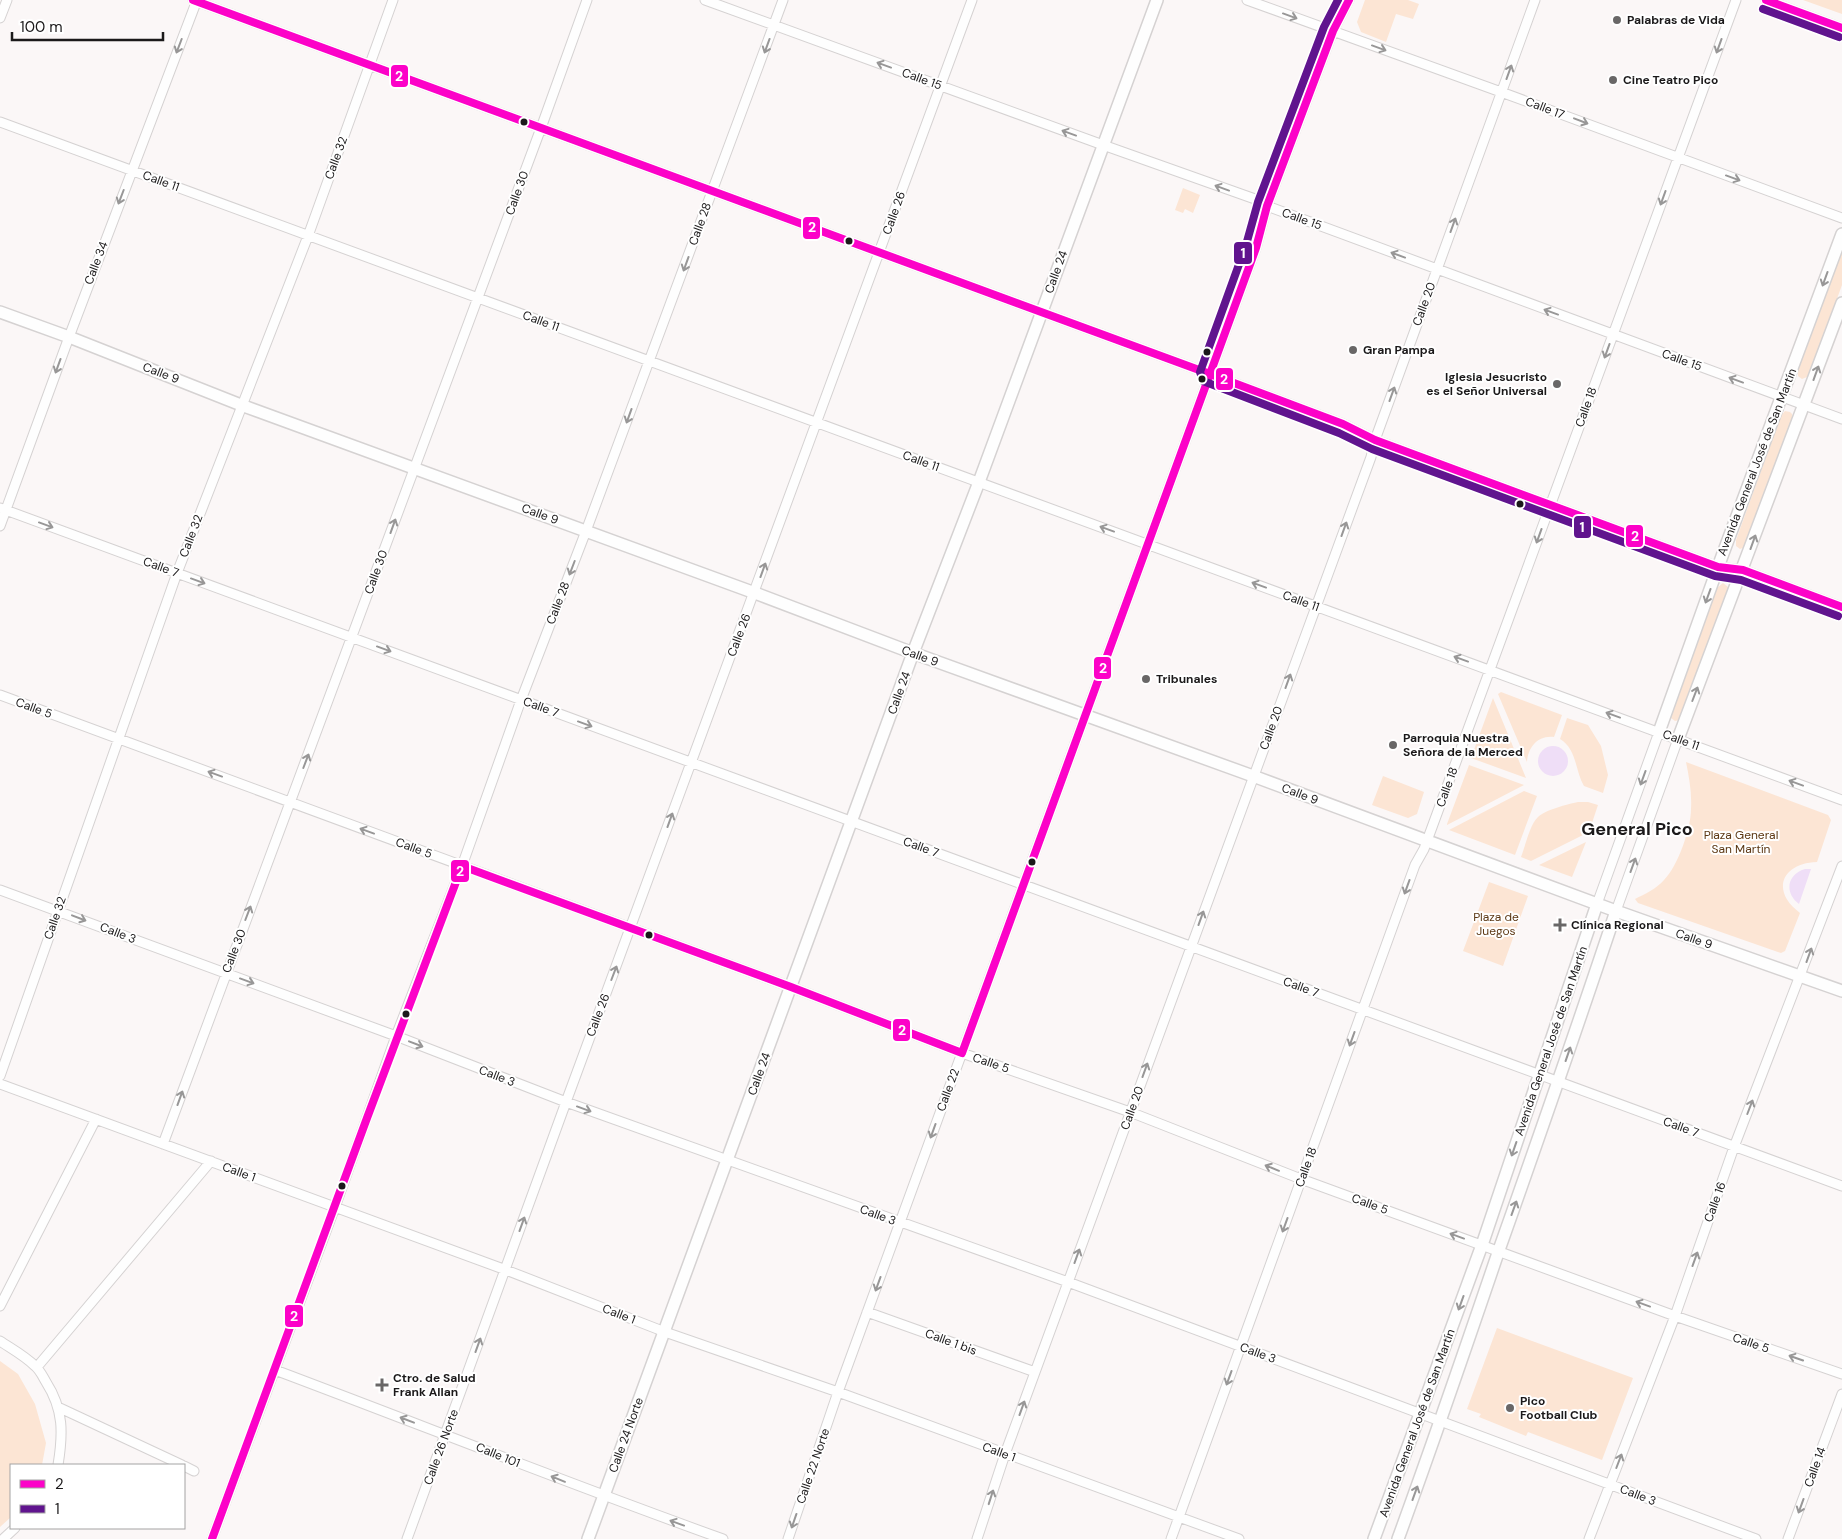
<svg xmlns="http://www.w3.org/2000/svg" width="1842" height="1539" font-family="'DM Sans',sans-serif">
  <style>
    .green { fill: #fce5d4 }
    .water { fill: #efdef7 }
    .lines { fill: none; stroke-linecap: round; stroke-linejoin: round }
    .street-casing { stroke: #d5d2d2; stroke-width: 11 }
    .secondary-casing { stroke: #d5d2d2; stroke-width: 14 }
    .street { stroke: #fefefe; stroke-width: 9 }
    .secondary { stroke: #fefefe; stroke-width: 11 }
    .bus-1-casing { stroke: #fff; stroke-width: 11 }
    .bus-2-casing { stroke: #fff; stroke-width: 11 }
    .bus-1 { stroke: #fc02c8; stroke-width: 8 }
    .bus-2 { stroke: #60148e; stroke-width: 8 }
    .oneway { stroke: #989797 }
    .poi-dot { fill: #696767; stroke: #fff; stroke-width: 2 }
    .bus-dot { fill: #1b191a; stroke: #fff; stroke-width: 2 }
    .labels { text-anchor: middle; stroke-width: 4; stroke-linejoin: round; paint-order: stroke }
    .poi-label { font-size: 12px; font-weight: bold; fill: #1b191a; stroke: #fff; text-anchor: start }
    .street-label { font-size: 12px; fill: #1b191a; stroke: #fff }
    .park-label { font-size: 12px; fill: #5c3814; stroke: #fff }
    .district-label { font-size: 18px; font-weight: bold; fill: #1b191a; stroke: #fff }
    .line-badge { stroke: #fff; stroke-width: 2 }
    .badge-label { font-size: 14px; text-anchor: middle; font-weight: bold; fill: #fff }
  </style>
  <rect width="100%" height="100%" fill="#fbf7f7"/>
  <path class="green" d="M 1365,0 L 1408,0 L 1419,4 L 1413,19 L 1396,14 L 1386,42 L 1361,32 L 1357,22 Z
    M 1803,0 L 1842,0 L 1842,14 Z
    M 1183,188 L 1200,195 L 1193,213 L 1185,209 L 1183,213 L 1175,210 Z
    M 1842,250 L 1842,285 L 1809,375 L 1807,377 L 1802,379 L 1798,376 L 1798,370 Z
    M 1785,411 L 1790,412 L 1792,414 L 1792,420 L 1745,547 L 1740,549 L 1736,546 L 1736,540 L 1781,416 Z
    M 1723,583 L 1728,587 L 1728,593 L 1680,720 L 1675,721 L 1671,718 L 1671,713 L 1717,588 Z
    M 1501,692 L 1562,715 L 1554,737 C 1538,735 1528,747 1527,762 L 1498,694 Z
    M 1493,698 L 1526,778 L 1471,758 Z
    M 1567,718 L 1588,725 L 1601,746 L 1608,775 L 1603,793 L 1584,786 C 1575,771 1577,749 1560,739 Z
    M 1686,762 L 1828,815 L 1831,820 L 1817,862 C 1782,863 1770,891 1800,913 L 1785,951 L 1781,953 L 1638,903 L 1635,899 C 1645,894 1656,889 1664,880 C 1678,866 1691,828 1691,809 C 1692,793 1689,777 1686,762 Z
    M 1469,765 L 1524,785 L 1447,825 L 1447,824 Z
    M 1383,776 L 1424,792 L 1417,814 L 1408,818 L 1372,805 Z
    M 1524,791 L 1537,796 L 1515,855 L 1449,830 Z
    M 1578,802 L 1588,802 L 1598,805 L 1589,832 L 1531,861 L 1521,857 C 1525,847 1530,824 1538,817 C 1545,810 1568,804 1578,802 Z
    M 1586,842 L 1572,877 L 1539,865 Z
    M 1489,882 L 1528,896 L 1503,966 L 1463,951 Z
    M 1497,1328 L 1633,1378 L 1602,1460 L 1528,1432 L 1526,1436 L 1479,1417 L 1481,1414 L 1467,1409 Z
    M 0,1361 L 18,1374 L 35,1404 L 46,1443 L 42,1465 L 11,1465 L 11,1517 L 0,1527 Z"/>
  <path class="water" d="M1538 761a15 15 0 1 1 30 0a15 15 0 1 1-30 0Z
    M 1805,869 L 1811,869 L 1799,904 C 1784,893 1787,874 1805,869 Z"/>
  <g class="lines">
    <g class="street-casing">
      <path id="street" d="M 193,0 L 1210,374 L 1343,424 L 1375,440 L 1718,567 L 1743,570 L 1842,607
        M 705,0 L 1103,145 L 1255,199 L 1267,206 L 1842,419
        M 1247,0 L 1501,92 L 1842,218
        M 1766,0 L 1842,28
        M 0,18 L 7,0
        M 0,122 L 1842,800
        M 0,508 L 1842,1186
        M 0,526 L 69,337 L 197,0
        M 0,695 L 791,987 L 962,1053 L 1130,1112 L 1301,1179 L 1675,1316 L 1842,1374
        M 0,890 L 396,1036 L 566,1102 L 1068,1282 L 1756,1539
        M 1597,904 L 1659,732
        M 1616,911 L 1678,739
        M 0,1076 L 177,573 L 308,236 L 393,0
        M 0,1084 L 506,1270 L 665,1332 L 838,1392 L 1239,1539
        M 163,1144 L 541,128 L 587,0
        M 0,1306 L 96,1119
        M 867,1312 L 1035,1372
        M 0,1341 C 12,1349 25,1356 35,1366 C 40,1370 43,1377 46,1382 C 64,1410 63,1434 58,1465
        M 37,1367 L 211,1161
        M 275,1370 C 424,1426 572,1485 723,1539
        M 60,1408 L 182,1465
        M 184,1466 L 194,1471
        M 3,1539 L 15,1528
        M 212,1539 L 335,1207 L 396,1036 L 462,866 L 521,700 L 586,531 L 783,0
        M 407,1539 L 566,1102 L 972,0
        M 788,1539 L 838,1392 L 1256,248 L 1267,206 L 1333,31 L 1349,0
        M 977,1539 L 1005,1454 L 1371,457 L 1375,440 L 1535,0
        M 1171,1539 L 1415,865 L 1424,849 L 1736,0
        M 1589,1539 L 1675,1316 L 1734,1147 L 1842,866
        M 1788,1539 L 1842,1394"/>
    </g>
    <g class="secondary-casing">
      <path id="secondary" d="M 0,312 L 69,337 L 241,405 L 755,593 L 913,653 L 1253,776 L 1616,911 L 1842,991
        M 1659,732 L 1718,567 L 1842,234
        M 1678,739 L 1842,303
        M 588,1539 L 913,653 L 979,482 L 1157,0
        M 1374,1539 L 1482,1245 L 1597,904
        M 1398,1539 C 1433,1443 1466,1347 1499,1250 C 1539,1137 1578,1025 1616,911"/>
    </g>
    <use href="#street" class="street"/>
    <use href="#secondary" class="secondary"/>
    <g class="bus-1-casing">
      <path id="bus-1" d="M 193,0 L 1210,374 L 1343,424 L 1375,440 L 1718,567 L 1743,570 L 1842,607
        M 1766,0 L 1842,28
        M 212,1539 L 367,1118 L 462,866 L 791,987 L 962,1053 L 1256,248 L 1267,206 L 1333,31 L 1349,0"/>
    </g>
    <g class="bus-2-casing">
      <path id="bus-2" d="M 1338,0 L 1324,27 L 1258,202 L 1246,245 L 1200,372 L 1203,381 L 1339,433 L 1372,449 L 1715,576 L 1741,580 L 1838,616
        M 1763,9 L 1839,37"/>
    </g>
    <use href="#bus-1" class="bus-1"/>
    <use href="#bus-2" class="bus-2"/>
  </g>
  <defs><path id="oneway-shaft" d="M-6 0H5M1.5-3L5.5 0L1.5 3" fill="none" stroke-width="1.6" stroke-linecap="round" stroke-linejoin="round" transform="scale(1.25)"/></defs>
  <g class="oneway">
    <use href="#oneway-shaft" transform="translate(1290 16) rotate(20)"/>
    <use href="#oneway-shaft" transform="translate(179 46) rotate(111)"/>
    <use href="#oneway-shaft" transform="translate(767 46) rotate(110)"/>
    <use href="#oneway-shaft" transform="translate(1719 46) rotate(110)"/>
    <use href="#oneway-shaft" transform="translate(1379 48) rotate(20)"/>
    <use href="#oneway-shaft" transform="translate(884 65) rotate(-160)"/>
    <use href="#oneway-shaft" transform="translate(1509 72) rotate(-70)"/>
    <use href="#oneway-shaft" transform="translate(1581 121) rotate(21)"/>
    <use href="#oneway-shaft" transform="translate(1069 133) rotate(-160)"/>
    <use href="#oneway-shaft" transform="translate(1733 178) rotate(20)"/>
    <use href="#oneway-shaft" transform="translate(1222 188) rotate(-160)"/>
    <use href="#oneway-shaft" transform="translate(121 197) rotate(111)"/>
    <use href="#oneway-shaft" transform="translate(1663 198) rotate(110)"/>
    <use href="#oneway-shaft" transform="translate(1453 225) rotate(-70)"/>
    <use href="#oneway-shaft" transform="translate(1398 255) rotate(-160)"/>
    <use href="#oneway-shaft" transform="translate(686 264) rotate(110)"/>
    <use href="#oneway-shaft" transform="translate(1825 279) rotate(110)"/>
    <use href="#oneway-shaft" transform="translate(1551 312) rotate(-160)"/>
    <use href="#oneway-shaft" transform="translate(1607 351) rotate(110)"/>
    <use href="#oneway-shaft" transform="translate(58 366) rotate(110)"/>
    <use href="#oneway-shaft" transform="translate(1816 373) rotate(-70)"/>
    <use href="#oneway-shaft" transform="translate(1736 380) rotate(-160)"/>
    <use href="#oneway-shaft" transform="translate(1392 394) rotate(-70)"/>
    <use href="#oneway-shaft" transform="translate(629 416) rotate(110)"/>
    <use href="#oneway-shaft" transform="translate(46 525) rotate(20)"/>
    <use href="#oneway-shaft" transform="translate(393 526) rotate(-70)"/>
    <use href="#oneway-shaft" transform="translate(1107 529) rotate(-160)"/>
    <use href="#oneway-shaft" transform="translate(1344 529) rotate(-70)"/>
    <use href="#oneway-shaft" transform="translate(1539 536) rotate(110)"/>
    <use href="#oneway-shaft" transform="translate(1753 542) rotate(-70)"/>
    <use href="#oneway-shaft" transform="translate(572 568) rotate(111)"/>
    <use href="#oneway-shaft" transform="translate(763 570) rotate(-70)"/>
    <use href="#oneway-shaft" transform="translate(198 581) rotate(20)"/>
    <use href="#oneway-shaft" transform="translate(1259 585) rotate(-160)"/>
    <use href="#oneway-shaft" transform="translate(1708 596) rotate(110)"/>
    <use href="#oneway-shaft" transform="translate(384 649) rotate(20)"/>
    <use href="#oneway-shaft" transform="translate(1461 659) rotate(-160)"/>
    <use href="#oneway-shaft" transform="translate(1288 681) rotate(-70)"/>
    <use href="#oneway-shaft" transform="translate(1695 694) rotate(-69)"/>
    <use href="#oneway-shaft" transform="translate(1613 715) rotate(-160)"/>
    <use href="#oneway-shaft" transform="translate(585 724) rotate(20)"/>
    <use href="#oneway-shaft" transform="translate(306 761) rotate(-69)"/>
    <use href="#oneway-shaft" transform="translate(215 774) rotate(-160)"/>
    <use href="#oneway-shaft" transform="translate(1643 778) rotate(110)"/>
    <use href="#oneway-shaft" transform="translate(1796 783) rotate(-160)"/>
    <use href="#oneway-shaft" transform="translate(670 820) rotate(-70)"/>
    <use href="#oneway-shaft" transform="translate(367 831) rotate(-160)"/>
    <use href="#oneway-shaft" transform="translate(1633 865) rotate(-70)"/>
    <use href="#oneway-shaft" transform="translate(1407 887) rotate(110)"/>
    <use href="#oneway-shaft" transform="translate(248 913) rotate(-69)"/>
    <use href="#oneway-shaft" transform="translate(79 918) rotate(21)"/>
    <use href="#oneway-shaft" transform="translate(1201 918) rotate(-70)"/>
    <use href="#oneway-shaft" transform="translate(1809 955) rotate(-70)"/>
    <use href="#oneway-shaft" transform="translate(614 973) rotate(-69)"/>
    <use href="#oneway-shaft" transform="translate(247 981) rotate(20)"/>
    <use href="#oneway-shaft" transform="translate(1352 1039) rotate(110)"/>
    <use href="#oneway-shaft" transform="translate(416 1044) rotate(21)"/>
    <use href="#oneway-shaft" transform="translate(1568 1054) rotate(-71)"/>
    <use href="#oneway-shaft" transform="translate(1145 1070) rotate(-70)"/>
    <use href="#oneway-shaft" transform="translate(180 1098) rotate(-70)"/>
    <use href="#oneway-shaft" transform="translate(1750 1107) rotate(-69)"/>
    <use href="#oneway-shaft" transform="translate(584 1109) rotate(20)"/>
    <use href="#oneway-shaft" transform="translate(933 1131) rotate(110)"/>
    <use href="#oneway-shaft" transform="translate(1514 1149) rotate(109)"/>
    <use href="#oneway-shaft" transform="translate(1272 1168) rotate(-158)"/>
    <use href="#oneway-shaft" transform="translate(1514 1208) rotate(-70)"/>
    <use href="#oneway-shaft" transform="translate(522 1224) rotate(-70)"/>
    <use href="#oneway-shaft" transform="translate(1285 1225) rotate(110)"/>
    <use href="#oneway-shaft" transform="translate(1457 1236) rotate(-160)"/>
    <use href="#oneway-shaft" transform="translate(1077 1256) rotate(-70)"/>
    <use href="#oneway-shaft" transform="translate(1695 1259) rotate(-70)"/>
    <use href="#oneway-shaft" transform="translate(878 1284) rotate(110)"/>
    <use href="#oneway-shaft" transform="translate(1461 1303) rotate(110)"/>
    <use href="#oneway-shaft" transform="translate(1643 1304) rotate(-160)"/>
    <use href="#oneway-shaft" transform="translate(478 1345) rotate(-70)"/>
    <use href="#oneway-shaft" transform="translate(1796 1358) rotate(-161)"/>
    <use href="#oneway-shaft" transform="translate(1229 1378) rotate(110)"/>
    <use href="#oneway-shaft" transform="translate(1022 1408) rotate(-70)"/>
    <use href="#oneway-shaft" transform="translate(407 1420) rotate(-159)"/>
    <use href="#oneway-shaft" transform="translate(1619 1461) rotate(-69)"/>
    <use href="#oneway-shaft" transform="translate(558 1479) rotate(-158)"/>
    <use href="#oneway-shaft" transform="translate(1415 1493) rotate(-70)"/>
    <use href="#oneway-shaft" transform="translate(991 1497) rotate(-72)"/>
    <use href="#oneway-shaft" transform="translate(1801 1506) rotate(110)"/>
    <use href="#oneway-shaft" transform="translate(794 1521) rotate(109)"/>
    <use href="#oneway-shaft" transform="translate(677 1523) rotate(-160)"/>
  </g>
  <g class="poi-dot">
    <circle cx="1617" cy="20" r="5"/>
    <circle cx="1613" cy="80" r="5"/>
    <circle cx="1353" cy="350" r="5"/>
    <circle cx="1557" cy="384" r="5"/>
    <circle cx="1146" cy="679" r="5"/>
    <circle cx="1393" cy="745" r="5"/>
    <path d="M1557.5 917.5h5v5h5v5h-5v5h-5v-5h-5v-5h5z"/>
    <path d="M379.5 1377.5h5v5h5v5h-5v5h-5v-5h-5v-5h5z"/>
    <circle cx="1510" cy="1408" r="5"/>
  </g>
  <g class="bus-dot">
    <circle cx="524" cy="122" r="4.5"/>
    <circle cx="849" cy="241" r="4.5"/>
    <circle cx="1207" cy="352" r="4.5"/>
    <circle cx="1202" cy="379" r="4.5"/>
    <circle cx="1520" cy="504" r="4.5"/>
    <circle cx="1032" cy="862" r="4.5"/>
    <circle cx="649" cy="935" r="4.5"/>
    <circle cx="406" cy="1014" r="4.5"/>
    <circle cx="342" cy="1186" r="4.5"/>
  </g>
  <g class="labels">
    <g class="poi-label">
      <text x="1627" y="24">Palabras de Vida</text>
      <text x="1623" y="84">Cine Teatro Pico</text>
      <text x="1363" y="354">Gran Pampa</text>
      <text x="1547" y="381" text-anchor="end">Iglesia Jesucristo<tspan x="1547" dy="14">es el Señor Universal</tspan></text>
      <text x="1156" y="683">Tribunales</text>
      <text x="1403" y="742">Parroquia Nuestra<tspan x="1403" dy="14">Señora de la Merced</tspan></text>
      <text x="1571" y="929">Clínica Regional</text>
      <text x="393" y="1382">Ctro. de Salud<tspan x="393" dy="14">Frank Allan</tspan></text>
      <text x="1520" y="1405">Pico<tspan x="1520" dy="14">Football Club</tspan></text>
    </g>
    <g class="street-label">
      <text transform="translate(922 79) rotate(20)" y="4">Calle 15</text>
      <text transform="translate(1545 108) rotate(21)" y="4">Calle 17</text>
      <text transform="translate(336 158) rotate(-70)" y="4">Calle 32</text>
      <text transform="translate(161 181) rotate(20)" y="4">Calle 11</text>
      <text transform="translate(517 193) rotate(-70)" y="4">Calle 30</text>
      <text transform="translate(894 213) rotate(-70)" y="4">Calle 26</text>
      <text transform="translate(1302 219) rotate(20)" y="4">Calle 15</text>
      <text transform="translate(700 224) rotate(-70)" y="4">Calle 28</text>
      <text transform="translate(96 263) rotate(-69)" y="4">Calle 34</text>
      <text transform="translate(1056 272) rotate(-70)" y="4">Calle 24</text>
      <text transform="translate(1424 304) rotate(-70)" y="4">Calle 20</text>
      <text transform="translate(541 321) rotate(20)" y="4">Calle 11</text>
      <text transform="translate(1682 360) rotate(20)" y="4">Calle 15</text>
      <text transform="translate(161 373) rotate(21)" y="4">Calle 9</text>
      <text transform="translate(1586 407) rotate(-70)" y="4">Calle 18</text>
      <text transform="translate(921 461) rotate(20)" y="4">Calle 11</text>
      <text transform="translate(1757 462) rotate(-69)" y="4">Avenida General José de San Martín</text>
      <text transform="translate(540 514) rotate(20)" y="4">Calle 9</text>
      <text transform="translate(191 536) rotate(-69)" y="4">Calle 32</text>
      <text transform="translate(161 567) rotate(20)" y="4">Calle 7</text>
      <text transform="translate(376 572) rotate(-70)" y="4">Calle 30</text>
      <text transform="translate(1301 601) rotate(20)" y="4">Calle 11</text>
      <text transform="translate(558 603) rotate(-69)" y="4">Calle 28</text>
      <text transform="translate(739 635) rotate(-69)" y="4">Calle 26</text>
      <text transform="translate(920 656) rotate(20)" y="4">Calle 9</text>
      <text transform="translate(899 693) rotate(-70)" y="4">Calle 24</text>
      <text transform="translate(541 707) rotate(20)" y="4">Calle 7</text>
      <text transform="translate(34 708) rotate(20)" y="4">Calle 5</text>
      <text transform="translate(1271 728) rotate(-70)" y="4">Calle 20</text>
      <text transform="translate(1681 740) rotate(20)" y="4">Calle 11</text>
      <text transform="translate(1447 787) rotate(-70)" y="4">Calle 18</text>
      <text transform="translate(1300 794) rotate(21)" y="4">Calle 9</text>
      <text transform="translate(921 847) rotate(20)" y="4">Calle 7</text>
      <text transform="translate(414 848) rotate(20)" y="4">Calle 5</text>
      <text transform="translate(55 918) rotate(-71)" y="4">Calle 32</text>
      <text transform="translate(118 933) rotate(21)" y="4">Calle 3</text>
      <text transform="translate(1694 939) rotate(19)" y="4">Calle 9</text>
      <text transform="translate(234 951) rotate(-69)" y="4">Calle 30</text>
      <text transform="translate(1301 987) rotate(20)" y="4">Calle 7</text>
      <text transform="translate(598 1015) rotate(-69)" y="4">Calle 26</text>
      <text transform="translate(1551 1041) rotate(-71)" y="4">Avenida General José de San Martín</text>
      <text transform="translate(991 1063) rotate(19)" y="4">Calle 5</text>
      <text transform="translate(759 1074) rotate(-70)" y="4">Calle 24</text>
      <text transform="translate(497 1076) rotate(21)" y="4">Calle 3</text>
      <text transform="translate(948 1090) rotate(-70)" y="4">Calle 22</text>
      <text transform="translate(1132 1108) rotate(-70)" y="4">Calle 20</text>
      <text transform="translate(1681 1127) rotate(20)" y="4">Calle 7</text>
      <text transform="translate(1306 1167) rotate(-70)" y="4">Calle 18</text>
      <text transform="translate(239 1172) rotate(20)" y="4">Calle 1</text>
      <text transform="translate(1715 1202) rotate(-70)" y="4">Calle 16</text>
      <text transform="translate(1370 1204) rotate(20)" y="4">Calle 5</text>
      <text transform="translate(878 1215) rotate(20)" y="4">Calle 3</text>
      <text transform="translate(619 1314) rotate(21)" y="4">Calle 1</text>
      <text transform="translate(951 1342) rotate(20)" y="4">Calle 1 bis</text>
      <text transform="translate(1751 1343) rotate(19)" y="4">Calle 5</text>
      <text transform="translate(1258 1353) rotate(20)" y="4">Calle 3</text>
      <text transform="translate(1417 1423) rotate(-70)" y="4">Avenida General José de San Martín</text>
      <text transform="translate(626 1435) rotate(-70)" y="4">Calle 24 Norte</text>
      <text transform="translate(441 1447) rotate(-70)" y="4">Calle 26 Norte</text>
      <text transform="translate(999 1452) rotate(20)" y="4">Calle 1</text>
      <text transform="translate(498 1455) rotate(22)" y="4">Calle 101</text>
      <text transform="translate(813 1466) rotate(-71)" y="4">Calle 22 Norte</text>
      <text transform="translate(1815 1467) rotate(-70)" y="4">Calle 14</text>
      <text transform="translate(1638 1495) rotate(21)" y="4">Calle 3</text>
    </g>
    <g class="park-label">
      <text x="1741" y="839">Plaza General<tspan x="1741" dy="14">San Martín</tspan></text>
      <text x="1496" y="921">Plaza de<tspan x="1496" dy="14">Juegos</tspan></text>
    </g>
    <g class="district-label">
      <text x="1637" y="835">General Pico</text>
    </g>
  </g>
  <g class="line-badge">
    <rect x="390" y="64" width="19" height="24" rx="5" fill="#fc02c8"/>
    <rect x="802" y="216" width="19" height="24" rx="5" fill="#fc02c8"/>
    <rect x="1233" y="241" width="20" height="24" rx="5" fill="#60148e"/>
    <rect x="1215" y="367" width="19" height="24" rx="5" fill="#fc02c8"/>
    <rect x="1573" y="515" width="19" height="24" rx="5" fill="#60148e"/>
    <rect x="1625" y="524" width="19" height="24" rx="5" fill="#fc02c8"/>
    <rect x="1093" y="656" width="19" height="24" rx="5" fill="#fc02c8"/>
    <rect x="450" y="859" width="20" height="24" rx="5" fill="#fc02c8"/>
    <rect x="892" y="1018" width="19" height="24" rx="5" fill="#fc02c8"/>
    <rect x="284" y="1304" width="20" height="24" rx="5" fill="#fc02c8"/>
  </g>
  <g class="badge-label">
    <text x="399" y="81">2</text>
    <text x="812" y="232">2</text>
    <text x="1243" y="258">1</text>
    <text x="1224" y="384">2</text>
    <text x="1582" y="532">1</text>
    <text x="1635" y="541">2</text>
    <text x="1103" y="673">2</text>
    <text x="460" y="876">2</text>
    <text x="902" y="1035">2</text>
    <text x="294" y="1321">2</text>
  </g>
  <rect x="10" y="1464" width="175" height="65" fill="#ffffff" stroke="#a4a3a3"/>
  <rect x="20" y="1480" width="25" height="8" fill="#fc02c8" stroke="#a4a3a3"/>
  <text x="55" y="1489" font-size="15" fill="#1b191a">2</text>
  <rect x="20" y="1505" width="25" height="8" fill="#60148e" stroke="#a4a3a3"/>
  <text x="55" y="1514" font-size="15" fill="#1b191a">1</text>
  <path d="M12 32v8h151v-8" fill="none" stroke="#1b191a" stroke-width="2.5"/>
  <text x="20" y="32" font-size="15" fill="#1b191a" stroke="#ffffff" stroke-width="4" paint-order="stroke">100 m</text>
</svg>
